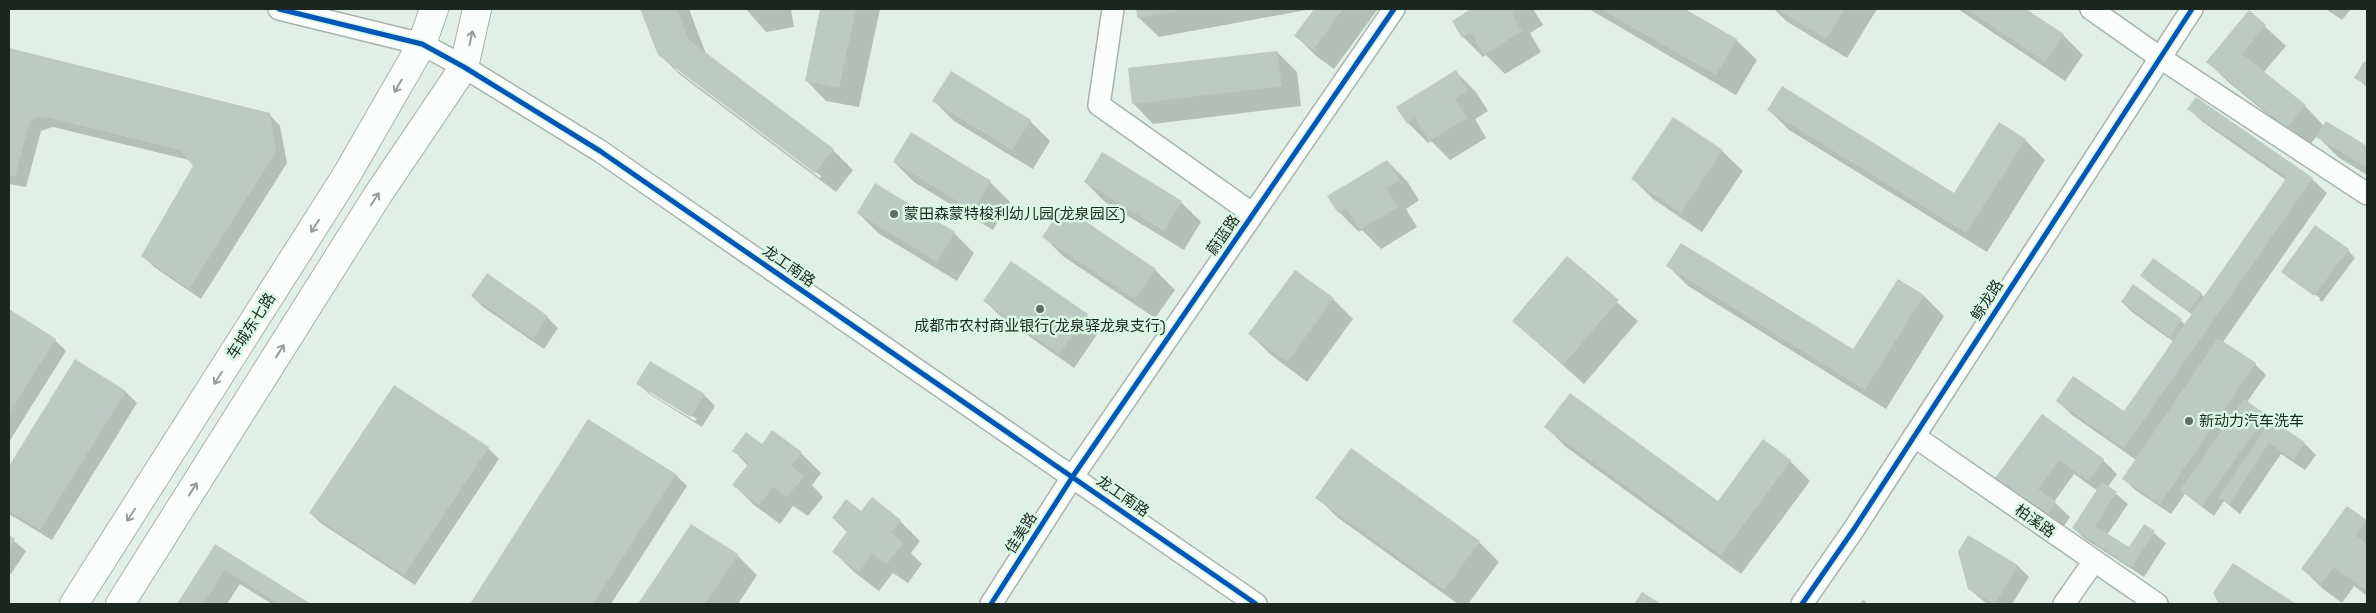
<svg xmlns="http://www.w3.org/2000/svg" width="2376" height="613" font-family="'Space Grotesk','Noto Sans SC',sans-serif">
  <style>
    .shadow { fill: #0003; fill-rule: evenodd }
    .building { fill: #bccac4 }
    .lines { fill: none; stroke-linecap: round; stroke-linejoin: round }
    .minor-casing { stroke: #a7b3ac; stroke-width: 24 }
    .major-casing { stroke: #a7b3ac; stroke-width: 30 }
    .minor { stroke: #fafdfb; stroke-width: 21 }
    .major { stroke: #fafdfb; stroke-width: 28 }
    .cycleway-casing { stroke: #daf6e4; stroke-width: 8 }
    .cycleway { stroke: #0057b8; stroke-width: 5 }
    .oneway { stroke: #979d99 }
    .poi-dot { fill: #616d66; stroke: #daf6e4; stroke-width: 2 }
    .labels { text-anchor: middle; stroke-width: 5; stroke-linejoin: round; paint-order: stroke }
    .poi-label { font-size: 15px; fill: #1d2721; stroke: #daf6e4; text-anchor: start }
    .street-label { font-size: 15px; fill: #1d2721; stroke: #daf6e4 }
  </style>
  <rect width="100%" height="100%" fill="#e0f0e6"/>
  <path class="shadow" d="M 642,9 L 689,9 L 706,54 L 833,150 L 853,170 L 836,192 L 679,74 L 659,54 ZM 675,66 L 821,176 L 820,178 L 675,69 Z
    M 746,9 L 791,9 L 794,27 L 766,32 Z
    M 822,9 L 880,9 L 859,107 L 826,101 L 806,80 Z
    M 1137,9 L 1312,9 L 1159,37 L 1138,17 Z
    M 1315,9 L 1378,9 L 1334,69 L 1316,56 L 1296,36 Z
    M 1473,9 L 1533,9 L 1543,25 L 1530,33 L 1541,52 L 1505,74 L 1486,55 L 1483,57 L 1463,37 L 1453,21 Z
    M 1589,9 L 1683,9 L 1736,40 L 1757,60 L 1736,95 Z
    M 1774,9 L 1877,9 L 1847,58 L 1786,21 Z
    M 1958,9 L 2024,9 L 2063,35 L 2083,55 L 2065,81 Z
    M 2326,9 L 2351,9 L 2342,20 Z
    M 2249,12 L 2286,46 L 2263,73 L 2305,106 L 2324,126 L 2326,122 L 2367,148 L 2367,175 L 2338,157 L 2317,136 L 2308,147 L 2228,82 L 2208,62 Z
    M 9,50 L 269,114 L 280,126 L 287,163 L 201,299 L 154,267 L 143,256 L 194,166 L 189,160 L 53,127 L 41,131 L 26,187 L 9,184 Z
    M 1277,52 L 1297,72 L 1301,106 L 1153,124 L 1133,103 Z
    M 2364,63 L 2367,64 L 2367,87 L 2356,77 Z
    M 1456,72 L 1476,92 L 1488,111 L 1475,119 L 1486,138 L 1450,160 L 1431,141 L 1428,143 L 1408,123 Z
    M 934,101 L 1030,121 L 1050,141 L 1033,169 L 954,121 Z
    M 2189,109 L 2312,179 L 2327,193 L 2223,342 L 2255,364 L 2266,375 L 2247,402 L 2304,443 L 2316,455 L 2305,470 L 2281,454 L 2240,514 L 2224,501 L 2214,516 L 2185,494 L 2171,514 L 2135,490 L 2124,479 L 2136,460 L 2072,415 L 2057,401 L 2124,413 L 2174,342 L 2133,313 L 2122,302 L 2134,286 L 2186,325 L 2193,315 L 2153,286 L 2142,275 L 2201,294 L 2205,298 L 2286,180 L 2204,123 Z
    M 1769,110 L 1955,195 L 2025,140 L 2045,160 L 1987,252 L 1789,130 Z
    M 1673,118 L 1722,151 L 1743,171 L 1702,232 L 1653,199 L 1633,179 Z
    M 1387,161 L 1407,181 L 1419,200 L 1406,209 L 1417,227 L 1381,249 L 1362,230 L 1359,232 L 1339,212 Z
    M 894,162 L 990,182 L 1010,202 L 993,230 L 914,182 Z
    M 1085,182 L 1181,202 L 1201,222 L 1184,250 L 1105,202 Z
    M 858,213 L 954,233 L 974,253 L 957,281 L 878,233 Z
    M 1044,237 L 1155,270 L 1175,290 L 1155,318 L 1064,257 Z
    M 2348,250 L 2355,258 L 2322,302 L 2319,300 L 2320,298 L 2289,276 Z
    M 1567,258 L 1638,321 L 1584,384 L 1513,321 Z
    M 1668,266 L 1854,351 L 1898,280 L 1924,296 L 1944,316 L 1886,409 L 1688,286 Z
    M 1296,271 L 1333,299 L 1353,319 L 1307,382 L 1270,354 L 1250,334 Z
    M 487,275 L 547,317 L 558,328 L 544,349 L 483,307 L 472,296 Z
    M 985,301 L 1087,315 L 1101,329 L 1074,368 L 999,315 Z
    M 9,311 L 55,340 L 66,351 L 9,442 Z
    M 75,361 L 126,392 L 137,403 L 52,540 L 9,514 L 9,468 Z
    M 638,383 L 704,395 L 715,406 L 702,427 L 649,394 ZM 649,390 L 697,419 L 695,421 L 649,393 Z
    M 2042,416 L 2103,460 L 2117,474 L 2108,487 L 2128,504 L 2107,535 L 2129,549 L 2144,525 L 2166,543 L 2144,577 L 2085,539 L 2073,528 L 2098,491 L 2074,474 L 2054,502 L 2070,517 L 2062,529 L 2012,492 L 1997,478 Z
    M 589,420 L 676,475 L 687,486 L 611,604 L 471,604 Z
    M 1546,427 L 1719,502 L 1790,461 L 1810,481 L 1741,574 L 1566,447 Z
    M 762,445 L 801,453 L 821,473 L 812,485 L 823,497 L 808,516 L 793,506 L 780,524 L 754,505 L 734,485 L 748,466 L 734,451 Z
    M 488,448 L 499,459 L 415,585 L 322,524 L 310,513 Z
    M 1317,497 L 1479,542 L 1499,562 L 1468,604 L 1458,604 L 1337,517 Z
    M 2347,508 L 2367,522 L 2367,596 L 2354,586 L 2342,603 L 2323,589 L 2303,569 Z
    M 862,513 L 900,521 L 920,541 L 911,553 L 922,564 L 908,583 L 893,573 L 879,591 L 854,572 L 834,552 L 848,533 L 833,518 Z
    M 691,526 L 737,555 L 757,575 L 738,604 L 640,604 Z
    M 9,537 L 26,551 L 11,574 L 9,572 Z
    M 1969,537 L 2018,566 L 2029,577 L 2012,604 L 1987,604 L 1969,589 Z
    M 216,546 L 308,604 L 272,604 L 240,584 L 227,604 L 179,604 Z
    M 2234,565 L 2293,604 L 2220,604 L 2215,594 Z
    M 1863,600 L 1868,604 L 1860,604 Z"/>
  <path class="building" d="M 640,9 L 677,9 L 689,40 L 834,149 L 815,173 L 658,55 Z
    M 820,9 L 856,9 L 839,88 L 805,81 Z
    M 1136,9 L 1182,9 L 1182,10 L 1137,18 Z
    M 1314,9 L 1343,9 L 1313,50 L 1294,36 Z
    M 1471,9 L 1517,9 L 1511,13 L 1522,31 L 1484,55 L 1471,32 L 1462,38 L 1452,21 Z
    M 1600,9 L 1685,9 L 1737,39 L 1716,75 Z
    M 1777,9 L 1845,9 L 1826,39 Z
    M 1966,9 L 2026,9 L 2064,34 L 2045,62 Z
    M 2249,10 L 2266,25 L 2242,54 L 2306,105 L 2287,128 L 2206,62 Z
    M 9,48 L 270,113 L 276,152 L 189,289 L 141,256 L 193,166 L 180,150 L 41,116 L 30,120 L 15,177 L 9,176 Z
    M 1277,51 L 1282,86 L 1132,104 L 1128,68 Z
    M 2364,61 L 2367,63 L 2367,85 L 2354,78 Z
    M 1456,70 L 1468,91 L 1455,99 L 1467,118 L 1429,141 L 1415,118 L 1407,124 L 1396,107 Z
    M 951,71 L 1031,120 L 1012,150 L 932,101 Z
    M 1782,86 L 1954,193 L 1999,122 L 2026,139 L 1966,233 L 1767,110 Z
    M 2196,97 L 2313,178 L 2124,448 L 2056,401 L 2073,376 L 2124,411 L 2287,177 L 2187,109 Z
    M 1673,117 L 1723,150 L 1681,213 L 1631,179 Z
    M 2326,121 L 2367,146 L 2367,168 L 2316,137 Z
    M 911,132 L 991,181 L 973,211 L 893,162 Z
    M 1102,152 L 1182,201 L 1164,231 L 1084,182 Z
    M 1387,160 L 1400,180 L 1386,188 L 1398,207 L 1360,230 L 1346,208 L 1338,213 L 1327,196 Z
    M 875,183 L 955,232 L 937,262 L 857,213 Z
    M 1063,206 L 1156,269 L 1135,299 L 1042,237 Z
    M 2315,225 L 2349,249 L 2314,296 L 2281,272 Z
    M 1681,243 L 1853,349 L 1898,279 L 1924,295 L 1865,390 L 1666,266 Z
    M 1567,256 L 1619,300 L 1563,365 L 1512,321 Z
    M 2153,258 L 2202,293 L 2189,311 L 2140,276 Z
    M 1011,261 L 1088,314 L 1059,354 L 983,301 Z
    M 1295,270 L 1334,298 L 1287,362 L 1248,334 Z
    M 487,273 L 548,316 L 533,339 L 471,296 Z
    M 2133,284 L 2182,319 L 2170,337 L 2121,302 Z
    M 9,309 L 56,339 L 9,413 Z
    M 2218,338 L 2256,363 L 2160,504 L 2122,479 Z
    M 75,359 L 126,391 L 40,530 L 9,511 L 9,466 Z
    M 650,361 L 705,394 L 691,417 L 636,384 Z
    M 394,385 L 489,447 L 404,575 L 309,513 Z
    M 1570,393 L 1718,501 L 1763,439 L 1791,460 L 1721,555 L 1544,427 Z
    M 2244,399 L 2267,415 L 2202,506 L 2180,490 Z
    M 2042,414 L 2104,459 L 2088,481 L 2059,460 L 2038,489 L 2056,502 L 2047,515 L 1995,478 Z
    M 588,419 L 676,474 L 593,604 L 470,604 Z
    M 2271,420 L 2305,442 L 2294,460 L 2269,443 L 2229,504 L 2219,497 Z
    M 772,430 L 802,452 L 791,466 L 804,476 L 787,497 L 773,487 L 759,505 L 732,485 L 749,463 L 732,451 L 746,432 L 762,444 Z
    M 1351,448 L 1480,541 L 1444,590 L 1315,498 Z
    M 2102,482 L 2117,492 L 2095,526 L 2129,547 L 2144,524 L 2155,531 L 2132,567 L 2072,528 Z
    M 872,497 L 901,520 L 891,533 L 903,543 L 887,564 L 872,554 L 859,572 L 832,552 L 848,530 L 832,518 L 846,499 L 861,511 Z
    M 2347,506 L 2367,520 L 2356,536 L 2367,544 L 2367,591 L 2334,567 L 2321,584 L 2301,569 Z
    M 691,524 L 738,554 L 705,604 L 638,604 Z
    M 9,535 L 15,539 L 9,550 Z
    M 1968,535 L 2018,565 L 1995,604 L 1968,589 L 1958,552 Z
    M 215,544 L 311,604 L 278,604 L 225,570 L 203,604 L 177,604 Z
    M 2233,563 L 2296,604 L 2219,604 L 2213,593 Z
    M 1642,592 L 1661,604 L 1634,604 Z"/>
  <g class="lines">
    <g class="minor-casing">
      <path id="minor" d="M 279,9 L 422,44 L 464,67 L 600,151 L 1256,604
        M 1113,9 L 1099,105 L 1253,214
        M 2091,9 L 2159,57 L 2367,194
        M 1914,436 L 2157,604
        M 991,604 L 1073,476 L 1394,9
        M 1802,604 L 1854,529 L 2192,9
        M 2064,604 L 2094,561"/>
    </g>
    <g class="major-casing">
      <path id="major" d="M 74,604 L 346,176 L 422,44 L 434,9
        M 120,604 L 377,196 L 464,67 L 477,9"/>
    </g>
    <use href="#minor" class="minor"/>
    <use href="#major" class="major"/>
    <g class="cycleway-casing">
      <path id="cycleway" d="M 279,9 L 422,44 L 464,67 L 600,151 L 1256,604
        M 991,604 L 1073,476 L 1394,9
        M 1802,604 L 1854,529 L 2192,9"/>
    </g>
    <use href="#cycleway" class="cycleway"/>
  </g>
  <defs><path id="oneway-shaft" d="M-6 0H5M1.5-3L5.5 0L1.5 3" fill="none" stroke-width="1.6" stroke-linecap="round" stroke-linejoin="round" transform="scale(1.25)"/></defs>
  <g class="oneway">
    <use href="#oneway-shaft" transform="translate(471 38) rotate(-78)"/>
    <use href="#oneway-shaft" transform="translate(398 86) rotate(120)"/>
    <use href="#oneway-shaft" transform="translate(375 199) rotate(-57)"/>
    <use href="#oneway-shaft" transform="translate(315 226) rotate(123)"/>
    <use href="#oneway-shaft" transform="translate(280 351) rotate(-58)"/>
    <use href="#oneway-shaft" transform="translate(218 378) rotate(123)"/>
    <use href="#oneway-shaft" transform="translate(193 489) rotate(-58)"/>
    <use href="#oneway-shaft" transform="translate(131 515) rotate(123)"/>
  </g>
  <g class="poi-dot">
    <circle cx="894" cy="214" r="5"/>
    <circle cx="1040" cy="309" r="5"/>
    <circle cx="2189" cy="421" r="5"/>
  </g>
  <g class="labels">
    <g class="poi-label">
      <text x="904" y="219">蒙田森蒙特梭利幼儿园(龙泉园区)</text>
      <text x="1040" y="331" text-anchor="middle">成都市农村商业银行(龙泉驿龙泉支行)</text>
      <text x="2199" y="426">新动力汽车洗车</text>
    </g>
    <g class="street-label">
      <text transform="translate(1223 235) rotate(-55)" y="5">蔚蓝路</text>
      <text transform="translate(789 266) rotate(35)" y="5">龙工南路</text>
      <text transform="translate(1987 300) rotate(-57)" y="5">鲸龙路</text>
      <text transform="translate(251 326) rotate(-57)" y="5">车城东七路</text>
      <text transform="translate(1123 496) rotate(35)" y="5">龙工南路</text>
      <text transform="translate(2035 521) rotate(35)" y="5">柏溪路</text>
      <text transform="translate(1021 533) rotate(-58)" y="5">佳美路</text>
    </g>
  </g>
  <rect width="2376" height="613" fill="none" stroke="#1d2721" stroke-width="20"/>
</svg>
